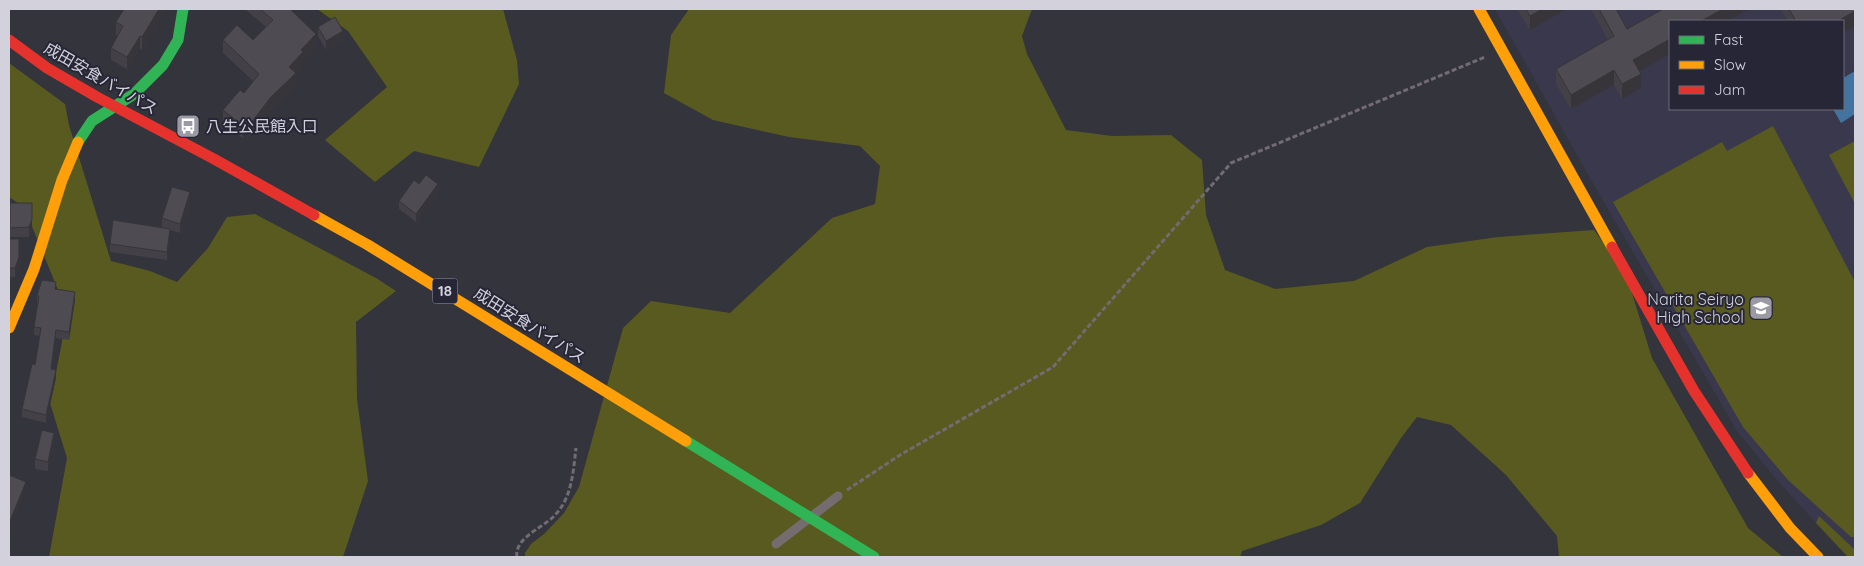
<svg xmlns="http://www.w3.org/2000/svg" width="1864" height="566" font-family="Quicksand,'Noto Sans JP',sans-serif">
  <style>
    .built { fill: #3a384d; fill-rule: evenodd }
    .green { fill: #595a20 }
    .water { fill: #42749f }
    .lines { fill: none; stroke-linecap: round; stroke-linejoin: round }
    .path { stroke: #726c72; stroke-width: 3; stroke-dasharray: 5 2.5; stroke-linecap: butt }
    .lane { stroke: #756c6f; stroke-width: 9 }
    .fast { stroke: #30b455; stroke-width: 11 }
    .slow { stroke: #ff9f0a; stroke-width: 11 }
    .jam { stroke: #e5322d; stroke-width: 11 }
    .wall { fill: #434147 }
    .shaded-wall { fill: #373539 }
    .building { fill: #4e4c52; stroke: #373539 }
    .labels { text-anchor: middle; stroke-width: 4; stroke-linejoin: round; paint-order: stroke }
    .shield { fill: #272636; stroke: #9f9eaa; stroke-width: 1 }
    .shield-label { font-size: 15px; font-weight: bold; fill: #d2d1dc }
    .street-label { font-size: 16px; fill: #d2d1dc; stroke: #272636 }
    .poi-label { font-size: 16px; fill: #d2d1dc; stroke: #272636; text-anchor: start }
  </style>
  <rect width="100%" height="100%" fill="#34343d"/>
  <path class="built" d="M 1495,9 L 1855,9 L 1855,556 L 1848,557 L 1816,523 L 1777,480 L 1737,431 L 1594,185 ZM 1670,21 L 1843,21 L 1843,109 L 1670,109 Z"/>
  <path class="green" d="M 317,9 L 503,9 L 517,60 L 519,84 L 479,167 L 414,151 L 375,182 L 325,140 L 387,87 L 348,31 Z
    M 689,9 L 1032,9 L 1022,36 L 1027,54 L 1066,130 L 1112,136 L 1171,135 L 1202,160 L 1206,215 L 1225,270 L 1275,289 L 1354,281 L 1427,247 L 1498,237 L 1594,230 L 1626,274 L 1652,358 L 1748,528 L 1783,557 L 1559,557 L 1557,536 L 1506,475 L 1451,425 L 1417,417 L 1401,438 L 1360,503 L 1321,525 L 1242,551 L 1240,557 L 525,557 L 525,553 L 531,544 L 544,534 L 564,513 L 579,487 L 623,328 L 651,301 L 730,313 L 832,218 L 875,204 L 880,166 L 860,146 L 789,137 L 713,120 L 664,93 L 671,35 Z
    M 9,63 L 65,104 L 69,125 L 111,261 L 150,271 L 177,282 L 208,248 L 227,217 L 255,214 L 376,278 L 396,291 L 356,322 L 357,399 L 368,481 L 343,557 L 49,557 L 67,458 L 50,403 L 62,342 L 63,302 L 24,207 L 9,197 Z
    M 1773,126 L 1855,282 L 1855,537 L 1851,537 L 1788,480 L 1743,427 L 1613,202 L 1722,142 L 1727,151 Z
    M 1855,141 L 1855,204 L 1829,155 Z
    M 1819,516 L 1855,550 L 1855,557 L 1848,557 L 1816,523 Z"/>
  <path class="water" d="M 1855,71 L 1855,114 L 1841,123 L 1833,109 L 1843,109 L 1843,78 Z"/>
  <g class="lines">
    <path class="path" d="M 847,490 L 900,455 L 1053,367 L 1231,163 L 1485,57
      M 517,557 C 514,539 541,528 552,518 C 572,500 573,473 576,448"/>
    <path class="lane" d="M 776,544 L 838,496"/>
    <path class="fast" d="M 78,142 L 92,121 L 134,94 L 163,65 L 178,40 L 183,9
      M 686,441 L 874,557"/>
    <path class="slow" d="M 1479,9 L 1612,247
      M 314,215 L 368,245 L 686,441
      M 9,328 L 34,269 L 62,180 L 78,142
      M 1748,473 L 1790,528 L 1818,557"/>
    <path class="jam" d="M 9,40 L 47,68 L 97,97 L 214,159 L 314,215
      M 1612,247 L 1694,391 L 1748,473"/>
  </g>
  <path class="wall" d="M 163,9 L 163,14 L 142,50 L 140,48 L 127,69 L 111,60 L 111,48 L 118,36 L 116,35 L 116,22 Z
    M 245,9 L 290,9 L 316,47 L 303,60 L 303,65 L 296,73 L 296,86 L 271,110 L 251,136 L 247,133 L 243,138 L 223,123 L 223,110 L 244,93 L 253,81 L 223,53 L 223,40 L 253,40 L 266,27 Z
    M 1517,9 L 1567,9 L 1530,30 Z
    M 1591,9 L 1616,9 L 1639,71 L 1641,88 L 1622,99 L 1614,85 L 1571,109 L 1556,84 L 1556,69 L 1608,40 Z
    M 1780,9 L 1855,9 L 1855,26 L 1843,33 L 1843,21 L 1788,21 Z
    M 318,27 L 343,40 L 326,50 L 318,36 Z
    M 419,184 L 438,192 L 416,222 L 399,209 L 399,201 Z
    M 190,201 L 180,233 L 170,230 L 170,237 L 167,260 L 110,252 L 110,244 L 162,228 L 162,218 Z
    M 10,203 L 32,228 L 29,237 L 10,237 Z
    M 9,239 L 19,267 L 15,277 L 9,277 Z
    M 56,289 L 75,300 L 69,340 L 56,338 L 52,369 L 56,378 L 46,423 L 22,417 L 22,409 L 35,365 L 40,336 L 34,335 L 34,327 L 38,304 L 37,303 L 37,295 Z
    M 54,442 L 48,471 L 35,469 L 35,459 Z"/>
  <path class="shaded-wall" d="M 159,9 L 163,9 L 163,14 L 142,50 L 142,37 Z
    M 1429,9 L 1436,9 L 1429,12 Z
    M 1542,9 L 1567,9 L 1530,30 L 1530,16 Z
    M 1723,9 L 1749,9 L 1727,21 L 1701,21 Z
    M 1855,11 L 1855,26 L 1843,33 L 1843,21 L 1838,21 Z
    M 343,31 L 343,40 L 326,50 L 326,41 Z
    M 316,34 L 316,47 L 303,60 L 303,65 L 290,79 L 296,73 L 296,86 L 271,110 L 251,136 L 251,123 L 301,50 Z
    M 140,36 L 140,48 L 127,69 L 127,57 Z
    M 1670,39 L 1670,54 L 1633,75 L 1633,60 Z
    M 1614,70 L 1614,85 L 1571,109 L 1571,95 Z
    M 1641,74 L 1641,88 L 1622,99 L 1622,84 Z
    M 247,120 L 247,133 L 243,138 L 243,126 Z
    M 438,184 L 438,192 L 416,222 L 416,214 Z
    M 190,192 L 190,201 L 180,233 L 180,224 Z
    M 32,219 L 32,228 L 29,237 L 29,227 Z
    M 170,229 L 170,237 L 167,260 L 167,252 Z
    M 19,257 L 19,267 L 15,277 L 15,268 Z
    M 75,292 L 75,300 L 69,340 L 69,332 Z
    M 56,330 L 56,338 L 51,376 L 51,369 Z
    M 56,370 L 56,378 L 46,423 L 46,415 Z
    M 54,433 L 54,442 L 48,471 L 48,462 Z
    M 26,482 L 26,490 L 10,529 L 10,521 Z"/>
  <path class="building" d="M 124,9 L 159,9 L 142,37 L 140,36 L 127,57 L 111,48 L 123,26 L 116,22 Z
    M 260,9 L 290,9 L 316,34 L 301,50 L 303,52 L 289,67 L 296,73 L 271,97 L 251,123 L 247,120 L 243,126 L 223,110 L 240,90 L 244,93 L 259,74 L 223,40 L 237,25 L 253,40 L 273,20 Z
    M 1526,9 L 1542,9 L 1530,16 Z
    M 1599,9 L 1616,9 L 1627,29 L 1663,9 L 1723,9 L 1701,21 L 1670,21 L 1670,39 L 1633,60 L 1641,74 L 1622,84 L 1614,70 L 1571,95 L 1556,69 L 1614,36 Z
    M 1789,9 L 1855,9 L 1855,11 L 1838,21 L 1796,21 Z
    M 335,17 L 343,31 L 326,41 L 318,27 Z
    M 426,175 L 438,184 L 416,214 L 399,201 L 414,180 L 419,184 Z
    M 172,187 L 190,192 L 180,224 L 162,218 Z
    M 10,203 L 32,203 L 32,219 L 29,227 L 10,228 Z
    M 113,220 L 170,229 L 167,252 L 110,244 Z
    M 9,239 L 19,239 L 19,257 L 15,268 L 9,268 Z
    M 42,280 L 56,282 L 55,289 L 75,292 L 69,332 L 56,330 L 51,369 L 56,370 L 46,415 L 22,409 L 32,364 L 35,365 L 41,328 L 34,327 L 39,296 L 37,295 Z
    M 42,430 L 54,433 L 48,462 L 35,459 Z
    M 9,475 L 26,482 L 10,521 L 9,521 Z"/>
  <defs>
    <g id="bus-square" transform="scale(1.25)"><rect x="-9" y="-9" width="18" height="18" rx="4" fill="#9b9aa4" stroke="#272636"/><path d="M-5-6H5V4H4V6H2V4H-2V6H-4V4H-5ZM-3.5-4V0h7V-4ZM-3.5 1.2v1.5H-2V1.2ZM2 1.2v1.5H3.5V1.2Z" fill="#fff"/></g>
    <g id="school-square" transform="scale(1.25)"><rect x="-9" y="-9" width="18" height="18" rx="4" fill="#9b9aa4" stroke="#272636"/><path d="M0-5L7-2L0 1L-7-2ZM-4 1L0 2.5L4 1V4Q0 6-4 4Z" fill="#fff"/></g>
  </defs>
  <g fill-rule="evenodd">
    <use href="#bus-square" x="188" y="126"/>
    <use href="#school-square" x="1761" y="308"/>
  </g>
  <g class="labels">
    <rect class="shield" x="432.5" y="278.5" width="25" height="25" rx="4"/>
    <g class="shield-label">
      <text x="445" y="296">18</text>
    </g>
    <g class="street-label">
      <text transform="translate(101 78) rotate(30)" y="6">成田安食バイパス</text>
      <text transform="translate(530 325) rotate(32)" y="6">成田安食バイパス</text>
    </g>
    <g class="poi-label">
      <text x="206" y="132">八生公民館入口</text>
      <text x="1744" y="305" text-anchor="end">Narita Seiryo<tspan x="1744" dy="18">High School</tspan></text>
    </g>
  </g>
  <rect width="1864" height="566" fill="none" stroke="#d2d1dc" stroke-width="20"/>
  <rect x="1669" y="20" width="175" height="90" fill="#272636" stroke="#6b6a78"/>
  <rect x="1679" y="36" width="25" height="8" fill="#30b455" stroke="#6b6a78"/>
  <text x="1714" y="45" font-size="15" fill="#d2d1dc">Fast</text>
  <rect x="1679" y="61" width="25" height="8" fill="#ff9f0a" stroke="#6b6a78"/>
  <text x="1714" y="70" font-size="15" fill="#d2d1dc">Slow</text>
  <rect x="1679" y="86" width="25" height="8" fill="#e5322d" stroke="#6b6a78"/>
  <text x="1714" y="95" font-size="15" fill="#d2d1dc">Jam</text>
</svg>
